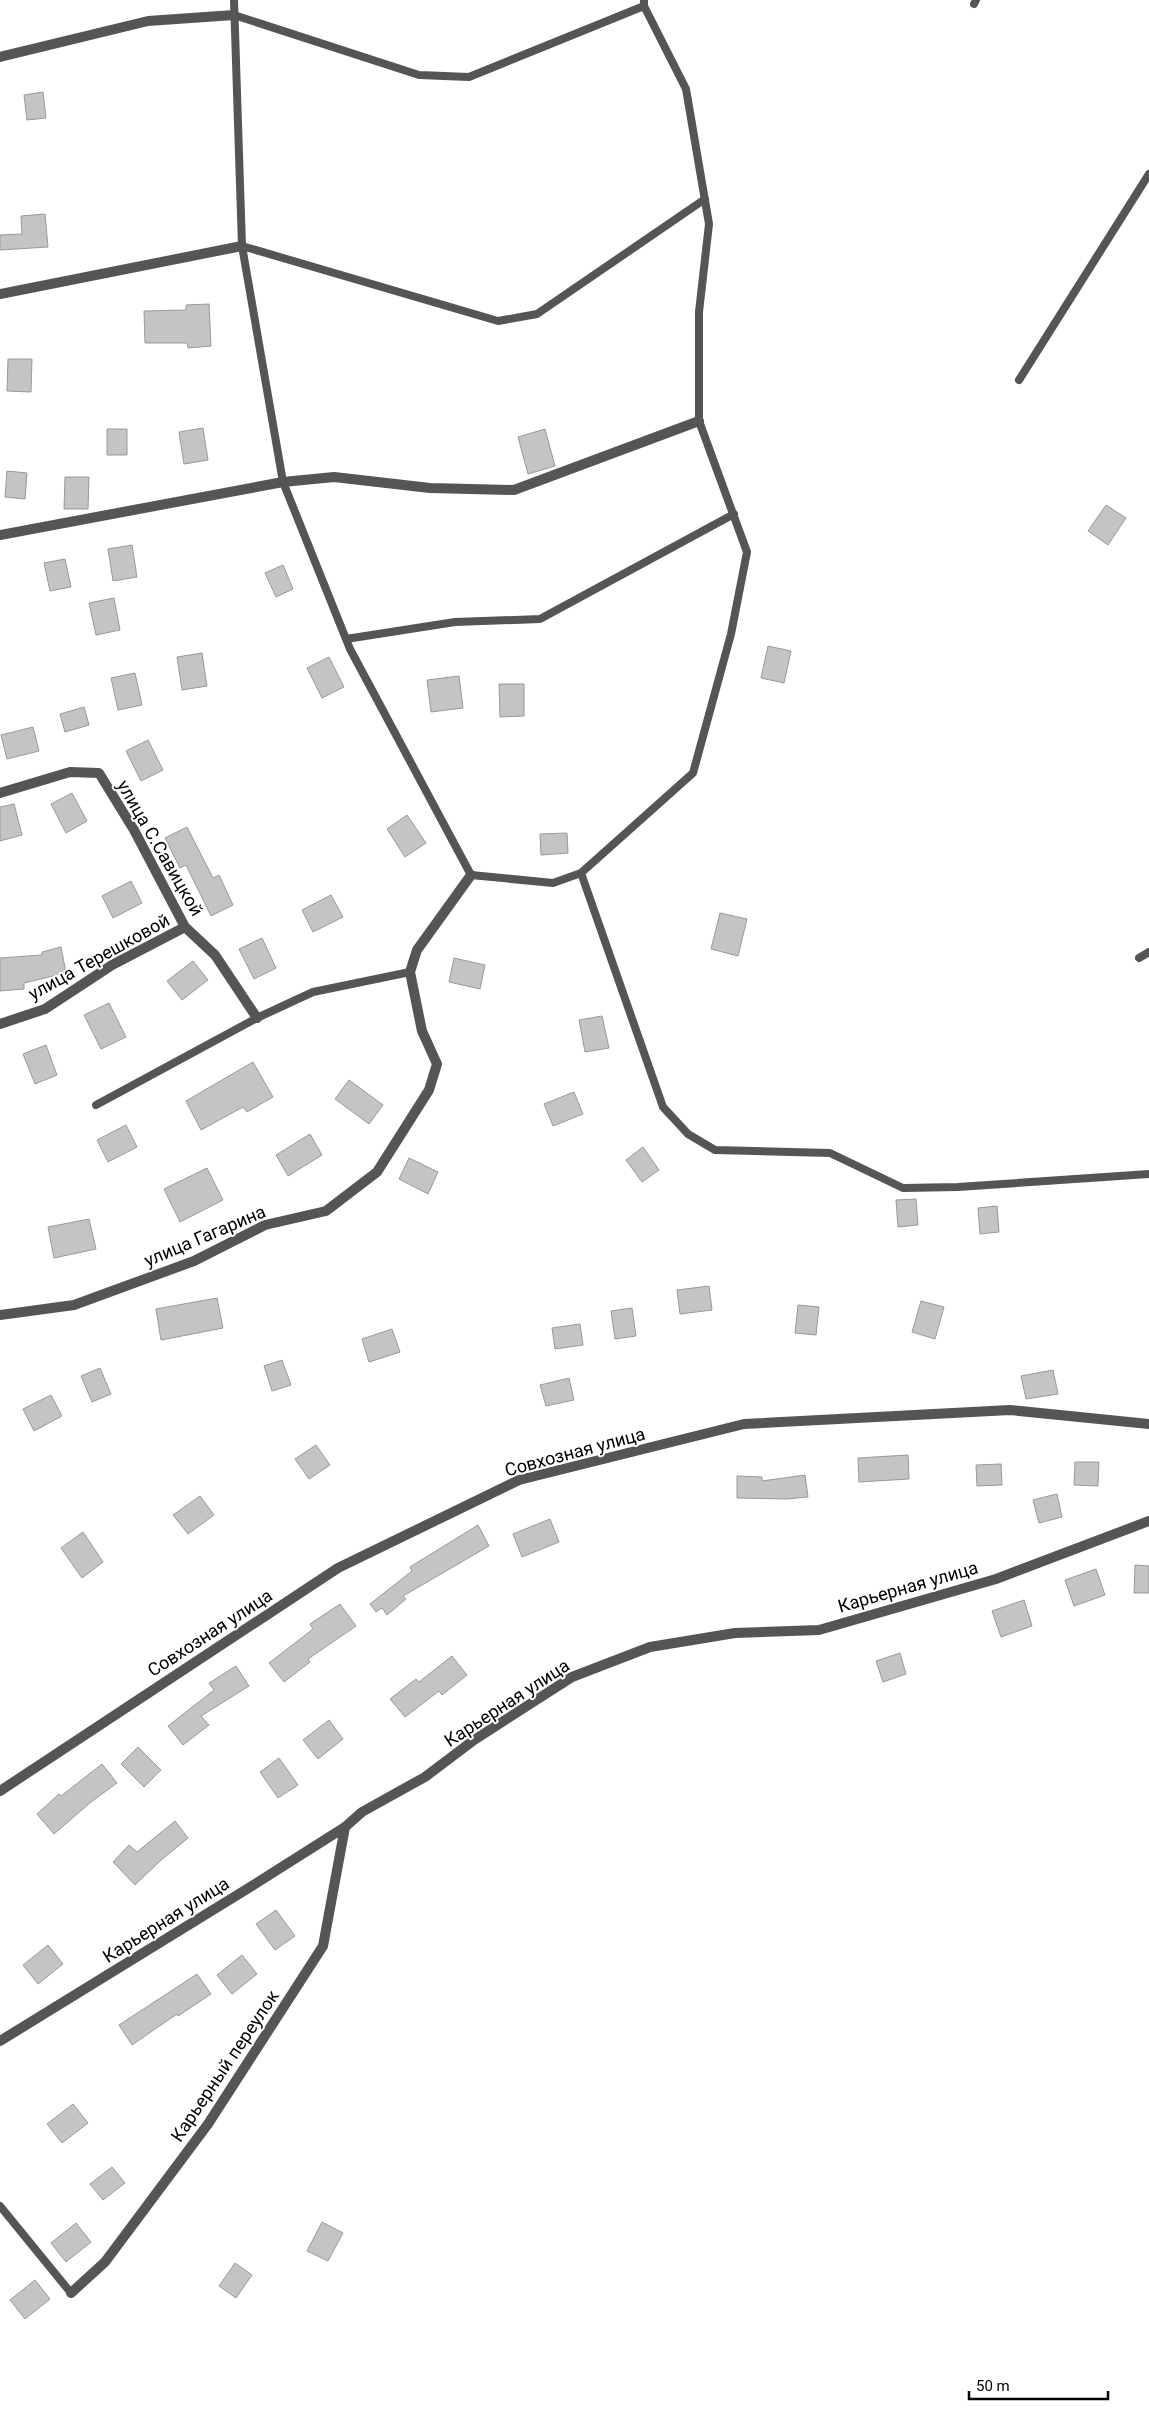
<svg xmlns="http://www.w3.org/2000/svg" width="1149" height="2421" font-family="Roboto,sans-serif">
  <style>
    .building { fill: #c4c4c4; stroke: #999 }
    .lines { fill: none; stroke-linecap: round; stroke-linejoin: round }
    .service { stroke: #555; stroke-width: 8 }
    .minor { stroke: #555; stroke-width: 10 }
    .labels { text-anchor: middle; stroke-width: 4; stroke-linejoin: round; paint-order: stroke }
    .street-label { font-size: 18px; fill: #000; stroke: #fff }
  </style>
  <rect width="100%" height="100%" fill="#fff"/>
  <path class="building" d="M 43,92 L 46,118 L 27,120 L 24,95 Z
    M 45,214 L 48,247 L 0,250 L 0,235 L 22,234 L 21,216 Z
    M 209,304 L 211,346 L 188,348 L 187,343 L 145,343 L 144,311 L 186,310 L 186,305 Z
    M 8,359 L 32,359 L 31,392 L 7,391 Z
    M 203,428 L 208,460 L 184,464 L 179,432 Z
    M 107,429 L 127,429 L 127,455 L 107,455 Z
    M 545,429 L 555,466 L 528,474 L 518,437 Z
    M 7,471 L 27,473 L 25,499 L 5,497 Z
    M 65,477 L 89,477 L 88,509 L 64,509 Z
    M 1106,505 L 1126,518 L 1108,545 L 1088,531 Z
    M 132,545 L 137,577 L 113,581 L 108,549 Z
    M 65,559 L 71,587 L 50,591 L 44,563 Z
    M 283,565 L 293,589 L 276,597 L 265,573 Z
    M 114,598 L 120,630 L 96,635 L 89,603 Z
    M 768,646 L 791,651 L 784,683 L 761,678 Z
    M 202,653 L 207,686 L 182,690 L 177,657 Z
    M 329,657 L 344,687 L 322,698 L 307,668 Z
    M 135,673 L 142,705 L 118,710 L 111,678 Z
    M 459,676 L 463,708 L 431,712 L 427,680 Z
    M 499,684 L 524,684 L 524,716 L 500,717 Z
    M 84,707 L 89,725 L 65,732 L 60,714 Z
    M 33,727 L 39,751 L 7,759 L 1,735 Z
    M 148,740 L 163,770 L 141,781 L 126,751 Z
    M 72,793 L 87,821 L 66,833 L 51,804 Z
    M 14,804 L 22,835 L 0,841 L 0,807 Z
    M 407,815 L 426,843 L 405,857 L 387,829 Z
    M 187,827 L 213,878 L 219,875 L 233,905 L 211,916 L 186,865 L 180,868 L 165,838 Z
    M 567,833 L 568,853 L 541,855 L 540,834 Z
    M 131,881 L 142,903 L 113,918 L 102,896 Z
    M 331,895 L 343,917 L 313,932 L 302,910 Z
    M 720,913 L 747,919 L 738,956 L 711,949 Z
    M 262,938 L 276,968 L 254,979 L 239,949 Z
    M 61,947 L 66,973 L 24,983 L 24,989 L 0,991 L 0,958 L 42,955 L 42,952 Z
    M 454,958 L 485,965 L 480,989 L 449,982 Z
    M 193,961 L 208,980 L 182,1000 L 167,981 Z
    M 109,1003 L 126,1037 L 101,1049 L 84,1015 Z
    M 602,1016 L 609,1048 L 585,1052 L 579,1020 Z
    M 46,1045 L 57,1075 L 35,1084 L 23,1054 Z
    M 253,1062 L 273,1097 L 247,1112 L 243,1107 L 201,1130 L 186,1101 Z
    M 349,1080 L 383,1105 L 369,1124 L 335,1099 Z
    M 574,1092 L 583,1114 L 553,1126 L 544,1104 Z
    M 126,1125 L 137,1147 L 108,1162 L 97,1140 Z
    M 310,1134 L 322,1155 L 288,1176 L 276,1155 Z
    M 643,1147 L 659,1170 L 642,1182 L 626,1160 Z
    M 409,1158 L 438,1172 L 428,1194 L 399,1179 Z
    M 207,1168 L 223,1200 L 180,1222 L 164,1189 Z
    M 916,1199 L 918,1225 L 898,1227 L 896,1200 Z
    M 997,1206 L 999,1232 L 980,1234 L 978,1208 Z
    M 89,1219 L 96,1249 L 54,1258 L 48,1227 Z
    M 709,1286 L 712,1310 L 680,1314 L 677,1290 Z
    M 217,1298 L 223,1328 L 161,1340 L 156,1309 Z
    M 921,1301 L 944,1307 L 935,1339 L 912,1332 Z
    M 798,1305 L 819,1307 L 816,1335 L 795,1333 Z
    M 632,1308 L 636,1336 L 615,1339 L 611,1311 Z
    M 580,1324 L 583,1345 L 555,1349 L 552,1328 Z
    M 392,1329 L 400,1352 L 369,1362 L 362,1339 Z
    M 282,1360 L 291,1385 L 272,1391 L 264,1366 Z
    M 100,1368 L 111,1394 L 92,1402 L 81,1376 Z
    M 1053,1370 L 1058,1394 L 1026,1399 L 1021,1376 Z
    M 569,1378 L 574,1400 L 546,1406 L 540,1385 Z
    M 51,1395 L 62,1416 L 34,1431 L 23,1409 Z
    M 316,1445 L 330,1465 L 309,1479 L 295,1459 Z
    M 908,1455 L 909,1479 L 859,1482 L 858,1458 Z
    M 1075,1462 L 1099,1462 L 1098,1486 L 1074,1485 Z
    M 1001,1464 L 1002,1485 L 977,1486 L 976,1465 Z
    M 805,1475 L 808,1497 L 787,1499 L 737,1498 L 737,1476 L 762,1477 L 762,1481 Z
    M 1057,1494 L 1062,1517 L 1039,1523 L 1033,1500 Z
    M 200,1496 L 214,1515 L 188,1534 L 173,1515 Z
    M 550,1519 L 559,1542 L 522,1557 L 513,1534 Z
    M 478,1525 L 489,1546 L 403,1596 L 406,1599 L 387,1615 L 382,1608 L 376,1612 L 370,1604 L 412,1571 L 410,1567 Z
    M 83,1532 L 103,1562 L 82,1578 L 61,1548 Z
    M 1135,1565 L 1149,1566 L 1149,1593 L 1134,1593 Z
    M 1096,1569 L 1105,1595 L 1074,1606 L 1065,1580 Z
    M 1024,1600 L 1032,1626 L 1001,1637 L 992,1611 Z
    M 340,1604 L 356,1626 L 308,1659 L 310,1662 L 284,1682 L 269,1663 L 313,1629 L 310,1624 Z
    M 900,1653 L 906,1674 L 883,1682 L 876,1661 Z
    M 452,1656 L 467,1675 L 442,1695 L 439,1691 L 405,1717 L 390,1699 L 416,1679 L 419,1682 Z
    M 236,1666 L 249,1686 L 201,1716 L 209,1725 L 183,1745 L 168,1726 L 214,1690 L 209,1683 Z
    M 329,1720 L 343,1739 L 318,1759 L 303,1740 Z
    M 138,1747 L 161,1770 L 144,1787 L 121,1764 Z
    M 279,1758 L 298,1785 L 278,1798 L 260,1772 Z
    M 102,1764 L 117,1783 L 91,1802 L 54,1834 L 37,1814 L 59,1794 L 61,1796 Z
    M 175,1821 L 188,1838 L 160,1861 L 135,1885 L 113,1862 L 129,1845 L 137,1852 Z
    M 276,1910 L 295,1936 L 275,1950 L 256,1924 Z
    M 48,1945 L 63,1964 L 38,1984 L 23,1965 Z
    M 242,1955 L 257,1974 L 232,1994 L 217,1975 Z
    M 197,1974 L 211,1994 L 178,2016 L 177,2014 L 132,2045 L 119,2025 Z
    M 73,2104 L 88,2123 L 62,2143 L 47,2124 Z
    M 112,2167 L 125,2183 L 103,2200 L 90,2184 Z
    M 322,2222 L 343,2233 L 328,2261 L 307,2251 Z
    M 76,2223 L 91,2242 L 66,2262 L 51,2243 Z
    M 235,2263 L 252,2275 L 236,2298 L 219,2286 Z
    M 35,2280 L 50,2299 L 25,2319 L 10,2300 Z"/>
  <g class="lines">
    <path class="service" d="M 234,0 L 242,246 L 283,482 L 350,649 L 471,875 L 553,883 L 581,873 L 663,1107 L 688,1134 L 715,1150 L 830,1153 L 903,1188 L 958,1187 L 1149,1174
      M 974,4 L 976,0
      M 234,15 L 419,75 L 469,77 L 644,6
      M 242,246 L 498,321 L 537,314 L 705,199
      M 1019,380 L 1149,174
      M 346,639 L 455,622 L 540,619 L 734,514
      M 581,873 L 693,773 L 731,634 L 747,552 L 699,421 L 699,312 L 709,224 L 686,89 L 644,6 L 644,0
      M 1139,958 L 1149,952
      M 96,1105 L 257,1018 L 313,992 L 410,972
      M 0,2206 L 71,2293"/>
    <path class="minor" d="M 0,57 L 148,21 L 234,15
      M 0,294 L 242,246
      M 0,535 L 283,482 L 334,477 L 430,488 L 514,490 L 699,421
      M 0,793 L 70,772 L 99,773 L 134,830 L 185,927 L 215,955 L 257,1018
      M 0,1024 L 45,1009 L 112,965 L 185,927
      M 0,1315 L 74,1305 L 194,1261 L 265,1225 L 326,1211 L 377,1172 L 429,1090 L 437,1064 L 422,1031 L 410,972 L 417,950 L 471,875
      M 0,1791 L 338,1568 L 519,1480 L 744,1424 L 1010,1410 L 1149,1424
      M 0,2041 L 247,1889 L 345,1827 L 362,1812 L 425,1777 L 474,1740 L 572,1677 L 650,1647 L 735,1633 L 819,1630 L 996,1579 L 1149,1521
      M 71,2293 L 105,2262 L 208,2124 L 323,1946 L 345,1827"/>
  </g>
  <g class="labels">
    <g class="street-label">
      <text transform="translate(160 848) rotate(60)" y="6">улица С.Савицкой</text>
      <text transform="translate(99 957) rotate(-29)" y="6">улица Терешковой</text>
      <text transform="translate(205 1236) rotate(-23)" y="6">улица Гагарина</text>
      <text transform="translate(575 1452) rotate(-15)" y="6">Совхозная улица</text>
      <text transform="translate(908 1587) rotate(-16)" y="6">Карьерная улица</text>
      <text transform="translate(210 1633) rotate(-33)" y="6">Совхозная улица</text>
      <text transform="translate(507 1703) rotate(-33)" y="6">Карьерная улица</text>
      <text transform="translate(166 1920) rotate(-32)" y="6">Карьерная улица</text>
      <text transform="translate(225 2066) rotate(-56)" y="6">Карьерный переулок</text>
    </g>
  </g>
  <path d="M969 2391v8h139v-8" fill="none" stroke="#000000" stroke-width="2.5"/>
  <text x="976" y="2391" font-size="15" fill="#000000" stroke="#ffffff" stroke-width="4" paint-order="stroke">50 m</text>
</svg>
